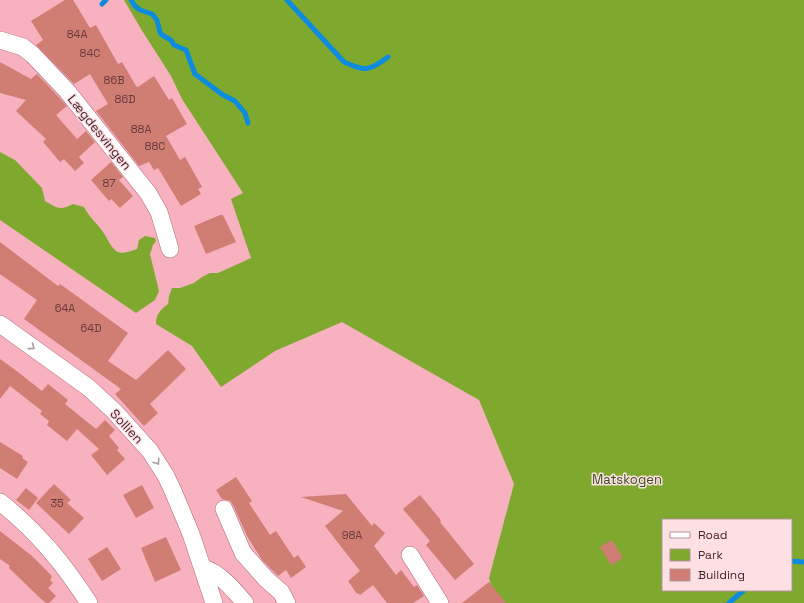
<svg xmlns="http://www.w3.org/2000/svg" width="804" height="603" font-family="'Space Grotesk',sans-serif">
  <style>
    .green { fill: #7fa92e; fill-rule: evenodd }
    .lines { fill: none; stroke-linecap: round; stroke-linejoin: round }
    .stream { stroke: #0d8bdf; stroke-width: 5 }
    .building { fill: #d07d74 }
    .minor-casing { stroke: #b26274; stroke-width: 18 }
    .minor { stroke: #fff; stroke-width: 17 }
    .oneway { stroke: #ab9ca0 }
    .labels { text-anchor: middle; stroke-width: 3; stroke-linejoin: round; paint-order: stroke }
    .number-label { font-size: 11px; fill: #683a3d }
    .street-label { font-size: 13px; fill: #45232b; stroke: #fce0e4 }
    .park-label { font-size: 13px; fill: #3c4e1e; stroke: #fce0e4 }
  </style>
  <rect width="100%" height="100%" fill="#f8b1be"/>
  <path class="green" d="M 124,0 L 804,0 L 804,603 L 496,603 L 489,578 L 514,484 L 479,400 L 342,322 L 275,351 L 221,387 L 192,346 L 156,324 C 156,314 161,309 168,304 L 169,296 L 172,288 L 180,288 L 194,283 L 202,277 L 210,273 L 218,273 L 251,258 L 231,199 L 243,193 L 182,99 L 171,76 L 141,29 ZM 663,520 L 791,520 L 791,590 L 663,590 Z
    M 0,152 L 15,160 L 42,188 L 45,201 C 57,208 60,211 73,204 L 84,207 C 89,217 97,223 103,232 C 107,237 111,249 118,252 C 124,254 131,251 137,249 L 139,240 L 145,236 L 155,238 L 156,241 L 153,245 L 150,254 L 159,291 L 155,300 L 136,313 L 0,220 Z"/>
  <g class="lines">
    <path class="stream" d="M 131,0 L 135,6 L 140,10 L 152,14 L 157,20 L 160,32 L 162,35 L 171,40 L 174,45 L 186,50 L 195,74 L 223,95 L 235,101 L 245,113 L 248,123
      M 287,0 L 344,62 C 365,71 368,72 388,57
      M 102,4 L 106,0
      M 791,561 L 804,562
      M 729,603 L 744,590"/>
  </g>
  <path class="building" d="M 65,0 L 73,0 L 90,28 L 96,25 L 118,64 L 122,62 L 136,86 L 138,87 L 154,76 L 169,100 L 172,98 L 187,124 L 166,136 L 180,160 L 185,157 L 202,187 L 198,189 L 201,194 L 181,206 L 158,168 L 154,170 L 149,162 L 139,166 L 96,111 L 108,104 L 90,74 L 74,84 L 36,45 L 43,40 L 31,21 Z
    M 0,62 L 31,79 L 37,74 L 67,106 L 56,115 L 77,139 L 86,131 L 95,142 L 79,157 L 84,163 L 75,171 L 64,159 L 60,162 L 43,142 L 46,139 L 16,111 L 26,100 L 0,93 Z
    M 111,162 L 123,177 L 119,180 L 133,196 L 120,208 L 111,199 L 109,201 L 91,180 Z
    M 220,215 L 223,215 L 236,242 L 206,254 L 194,226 Z
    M 0,242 L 58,286 L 60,284 L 128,333 L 108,361 L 136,380 L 168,350 L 186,369 L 150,404 L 158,413 L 144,426 L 115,394 L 121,389 L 24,319 L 37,300 L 0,274 Z
    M 0,359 L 18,372 L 42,391 L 48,384 L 68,400 L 65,404 L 96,429 L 105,420 L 115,430 L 109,436 L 119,448 L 117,450 L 125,459 L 107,475 L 91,455 L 99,449 L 77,429 L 67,441 L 47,425 L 49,421 L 40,414 L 42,411 L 10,386 L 0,399 Z
    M 0,442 L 23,456 L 22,458 L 28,462 L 17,479 L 0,468 Z
    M 236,477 L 252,501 L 249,503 L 270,535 L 276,531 L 294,558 L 298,555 L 306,567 L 291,578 L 286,570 L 278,576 L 262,560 L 247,536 L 233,505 L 230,501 L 222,499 L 216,490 Z
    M 54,484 L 71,500 L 67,503 L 84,518 L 69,534 L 36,503 Z
    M 142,485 L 154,508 L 136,518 L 123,495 Z
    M 26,488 L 38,498 L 29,510 L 16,500 Z
    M 346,494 L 372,526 L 374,523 L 385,533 L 374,546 L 396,575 L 401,570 L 414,587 L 417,585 L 424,596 L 413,603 L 387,603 L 373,585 L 360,595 L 358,593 L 357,594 L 348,581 L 360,571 L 325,526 L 343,511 L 301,497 Z
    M 420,495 L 440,519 L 441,521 L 440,522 L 474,564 L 455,580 L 426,545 L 430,541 L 403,509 Z
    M 0,531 L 32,556 L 51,575 L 52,577 L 50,580 L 53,583 L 48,588 L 56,596 L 49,603 L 46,603 L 39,597 L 9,568 L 10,566 L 0,559 Z
    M 166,537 L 181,570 L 155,582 L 141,548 Z
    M 612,540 L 623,558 L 611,565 L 600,547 Z
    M 107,547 L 121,569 L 102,581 L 88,559 Z
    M 489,582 L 506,603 L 462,603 Z"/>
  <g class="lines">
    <g class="minor-casing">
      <path id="minor" d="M 0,40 L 23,47 L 33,55 L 67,91 L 148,193 L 159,212 L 170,249
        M 0,324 L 89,388 L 114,411 L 150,451 L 166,476 L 173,491 L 191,534 L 214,603
        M 0,502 C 37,531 63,563 89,603
        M 224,509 L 243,553 L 266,579 L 281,592 L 287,603
        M 410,555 L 440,603
        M 203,568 C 220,573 234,590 245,603"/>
    </g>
    <use href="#minor" class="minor"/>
  </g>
  <defs><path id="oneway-chevron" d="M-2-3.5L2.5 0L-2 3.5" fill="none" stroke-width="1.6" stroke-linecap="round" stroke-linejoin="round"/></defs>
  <g class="oneway">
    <use href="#oneway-chevron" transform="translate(32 347) rotate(36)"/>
    <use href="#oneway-chevron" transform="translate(157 462) rotate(56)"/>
  </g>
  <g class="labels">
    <g class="number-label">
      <text x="77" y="38">84A</text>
      <text x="90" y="57">84C</text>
      <text x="114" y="84">86B</text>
      <text x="125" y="103">86D</text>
      <text x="141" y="133">88A</text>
      <text x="155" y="150">88C</text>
      <text x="109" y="187">87</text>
      <text x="65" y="312">64A</text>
      <text x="91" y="332">64D</text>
      <text x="57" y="507">35</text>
      <text x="352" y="539">98A</text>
    </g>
    <g class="street-label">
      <text transform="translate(100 132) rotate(51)" y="5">Lægdesvingen</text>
      <text transform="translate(127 426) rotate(47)" y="5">Sollien</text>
    </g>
    <g class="park-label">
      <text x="627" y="484">Matskogen</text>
    </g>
  </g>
  <rect x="662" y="519" width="130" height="72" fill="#fce0e4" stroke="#b3949a"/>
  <rect x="670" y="532" width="20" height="6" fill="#ffffff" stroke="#b3949a"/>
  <text x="698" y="539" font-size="12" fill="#45232b">Road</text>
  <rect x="670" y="549" width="20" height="12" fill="#7fa92e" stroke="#b3949a"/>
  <text x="698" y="559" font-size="12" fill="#45232b">Park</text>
  <rect x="670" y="569" width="20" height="12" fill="#d07d74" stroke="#b3949a"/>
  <text x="698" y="579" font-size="12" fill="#45232b">Building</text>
</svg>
